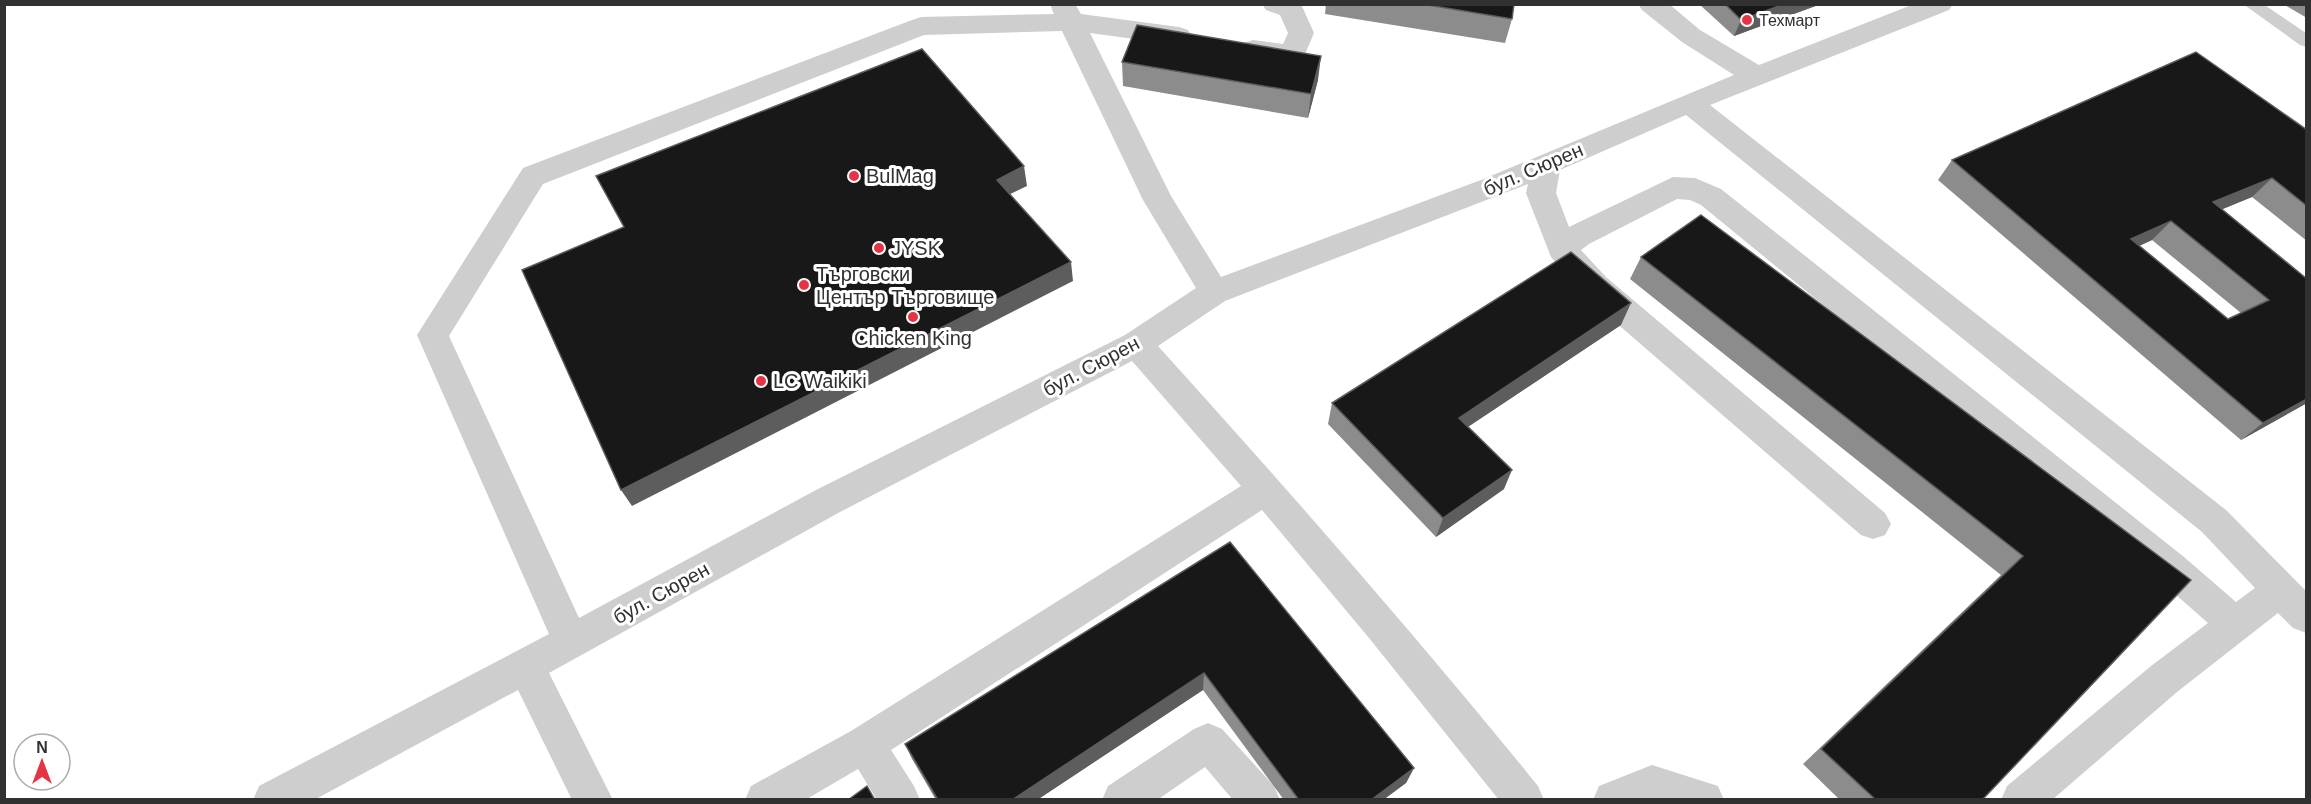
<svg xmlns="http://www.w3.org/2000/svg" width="2311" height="804" font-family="Helvetica,sans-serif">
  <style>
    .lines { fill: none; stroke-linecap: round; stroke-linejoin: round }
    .lane { fill: #cecece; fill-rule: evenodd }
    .street { fill: #cecece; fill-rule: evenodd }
    .wall { fill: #8c8c8c; fill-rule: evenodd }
    .shaded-wall { fill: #5d5d5d }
    .building { fill: #181818; stroke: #5d5d5d; stroke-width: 1.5; fill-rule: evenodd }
    .poi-dot { fill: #e73444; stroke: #fff; stroke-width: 2 }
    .labels { text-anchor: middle; stroke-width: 6; stroke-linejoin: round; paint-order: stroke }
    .far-poi-label { font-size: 16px; fill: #313131; stroke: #fff; text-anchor: start }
    .street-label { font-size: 20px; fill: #313131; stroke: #fff }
    .poi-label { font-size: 20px; fill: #313131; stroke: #fff; text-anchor: start }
  </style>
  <rect width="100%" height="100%" fill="#fff"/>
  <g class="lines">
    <path class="lane" d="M 2243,4 L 2263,4 L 2306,33 L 2306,47 L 2300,45 Z"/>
    <path class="street" d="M 1053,4 L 1075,4 L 1081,14 L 1179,27 L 1188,30 L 1192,36 L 1188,42 L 1179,45 L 1090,33 L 1171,196 L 1221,277 L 1481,180 L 1734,75 L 1682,42 L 1642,10 L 1638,4 L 1669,4 L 1700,30 L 1759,65 L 1914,4 L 1953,4 L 1949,10 L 1710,105 L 2226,510 L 2306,591 L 2306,633 L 2293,628 L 2278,613 L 2177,692 L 2052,800 L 2001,800 L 2007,786 L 2151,666 L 2208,623 L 2158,579 L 1701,205 L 1690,200 L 1677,199 L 1589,244 L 1581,250 L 1606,277 L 1885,513 L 1891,524 L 1885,535 L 1873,539 L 1861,535 L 1584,295 L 1551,257 L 1526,193 L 1528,184 L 1225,301 L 1158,346 C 1288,490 1416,635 1538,786 L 1544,800 L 1499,800 L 1369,638 L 1262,510 L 891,750 L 914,786 L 920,800 L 877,800 L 858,769 L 805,800 L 745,800 L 751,786 L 851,731 L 1241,486 L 1132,361 L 840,512 L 549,673 L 613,800 L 572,800 L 518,690 L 314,800 L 253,800 L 259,786 L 549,634 L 417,335 L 523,168 L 912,20 L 921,17 L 1054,14 L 1051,7 ZM 1062,31 L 1143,200 L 1196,288 L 1125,335 L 816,490 L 579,618 L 449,336 L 543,184 L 924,35 ZM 1686,115 L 2202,532 L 2255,588 L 2236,602 L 2184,557 L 1721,189 L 1695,178 L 1673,177 L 1569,227 L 1556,193 L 1560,170 Z
      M 1262,4 L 1301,4 L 1314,33 L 1302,61 L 1292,64 L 1243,55 L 1240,49 L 1243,43 L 1253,40 L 1283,44 L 1288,33 L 1280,15 L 1266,10 Z
      M 1208,723 L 1222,729 L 1274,786 L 1280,800 L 1233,800 L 1205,767 L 1157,800 L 1102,800 L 1108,786 L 1194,729 Z
      M 1652,765 L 1718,786 L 1724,800 L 1593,800 L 1599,786 Z"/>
  </g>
  <path class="wall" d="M 1326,4 L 1514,4 L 1512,19 L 1505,43 L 1325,14 Z
    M 1699,4 L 1821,4 L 1734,36 Z
    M 2283,4 L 2307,4 L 2307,18 Z
    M 1122,62 L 1318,80 L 1308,118 L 1123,86 Z
    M 2307,130 L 2307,241 L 2252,197 L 2222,209 L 2307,279 L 2307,403 L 2241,440 L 1938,180 L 1952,160 ZM 2152,240 L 2241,313 L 2228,319 L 2139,246 Z
    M 1641,257 L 2191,580 L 1982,800 L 1840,800 L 1803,764 L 2001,575 L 1630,279 Z
    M 1621,325 L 1468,427 L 1504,489 L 1436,537 L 1328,424 L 1332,403 Z
    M 1230,542 L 1414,768 L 1406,783 L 1383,800 L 1284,800 L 1203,690 L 1037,800 L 936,800 L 912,759 L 905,744 Z"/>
  <path class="shaded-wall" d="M 1784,4 L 1821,4 L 1734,36 L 1741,20 Z
    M 1321,56 L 1318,80 L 1308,118 L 1311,94 Z
    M 1024,166 L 1027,186 L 1000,199 L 997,180 Z
    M 2272,178 L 2252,197 L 2194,221 L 2213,202 Z
    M 2171,221 L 2152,240 L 2113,258 L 2131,239 Z
    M 1071,262 L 1073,281 L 632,506 L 621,490 Z
    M 1631,303 L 1621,325 L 1451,438 L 1459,418 Z
    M 2307,399 L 2307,403 L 2241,440 L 2263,423 Z
    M 1512,470 L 1504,489 L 1436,537 L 1443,518 Z
    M 1204,673 L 1203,690 L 1037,800 L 1012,800 Z
    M 1414,768 L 1406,783 L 1383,800 L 1371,800 Z"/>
  <path class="building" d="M 1422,4 L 1514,4 L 1512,19 Z
    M 1725,4 L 1784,4 L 1741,20 Z
    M 1137,25 L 1321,56 L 1311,94 L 1122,62 Z
    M 922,49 L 1024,166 L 997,180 L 1071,262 L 621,490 L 522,270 L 624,227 L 596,176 Z
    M 2196,52 L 2307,130 L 2307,206 L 2272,178 L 2213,202 L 2307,279 L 2307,399 L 2263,423 L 1952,160 ZM 2171,221 L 2269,300 L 2228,319 L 2131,239 Z
    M 1701,215 L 2191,580 L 1982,800 L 1876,800 L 1821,749 L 2023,556 L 1641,257 Z
    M 1571,252 L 1631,303 L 1459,418 L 1512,470 L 1443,518 L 1332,403 Z
    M 1230,542 L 1414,768 L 1371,800 L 1299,800 L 1204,673 L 1012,800 L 938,800 L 905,744 Z
    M 867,786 L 875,800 L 848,800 Z"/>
  <g class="poi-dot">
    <circle cx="1747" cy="20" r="6"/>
    <circle cx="854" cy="176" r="6"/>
    <circle cx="879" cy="248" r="6"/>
    <circle cx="804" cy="285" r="6"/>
    <circle cx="913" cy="317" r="6"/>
    <circle cx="761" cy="381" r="6"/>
  </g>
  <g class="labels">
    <g class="far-poi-label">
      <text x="1759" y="26">Техмарт</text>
    </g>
    <g class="street-label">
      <text transform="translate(1533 169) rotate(-23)" y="7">бул. Сюрен</text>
      <text transform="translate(1091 366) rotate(-28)" y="7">бул. Сюрен</text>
      <text transform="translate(661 593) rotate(-29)" y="7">бул. Сюрен</text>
    </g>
    <g class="poi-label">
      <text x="866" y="183">BulMag</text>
      <text x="891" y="255">JYSK</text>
      <text x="816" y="281">Търговски<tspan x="816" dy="23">Център Търговище</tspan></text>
      <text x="913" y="345" text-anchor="middle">Chicken King</text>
      <text x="773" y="388">LC Waikiki</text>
    </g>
  </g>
  <rect width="2311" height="804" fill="none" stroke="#313131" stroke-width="12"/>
  <g transform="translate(42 762)"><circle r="28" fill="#ffffff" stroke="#adadad" stroke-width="1.5"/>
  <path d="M0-4.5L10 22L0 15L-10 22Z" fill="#e73444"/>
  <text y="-9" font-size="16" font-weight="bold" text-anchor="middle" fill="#313131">N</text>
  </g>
</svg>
